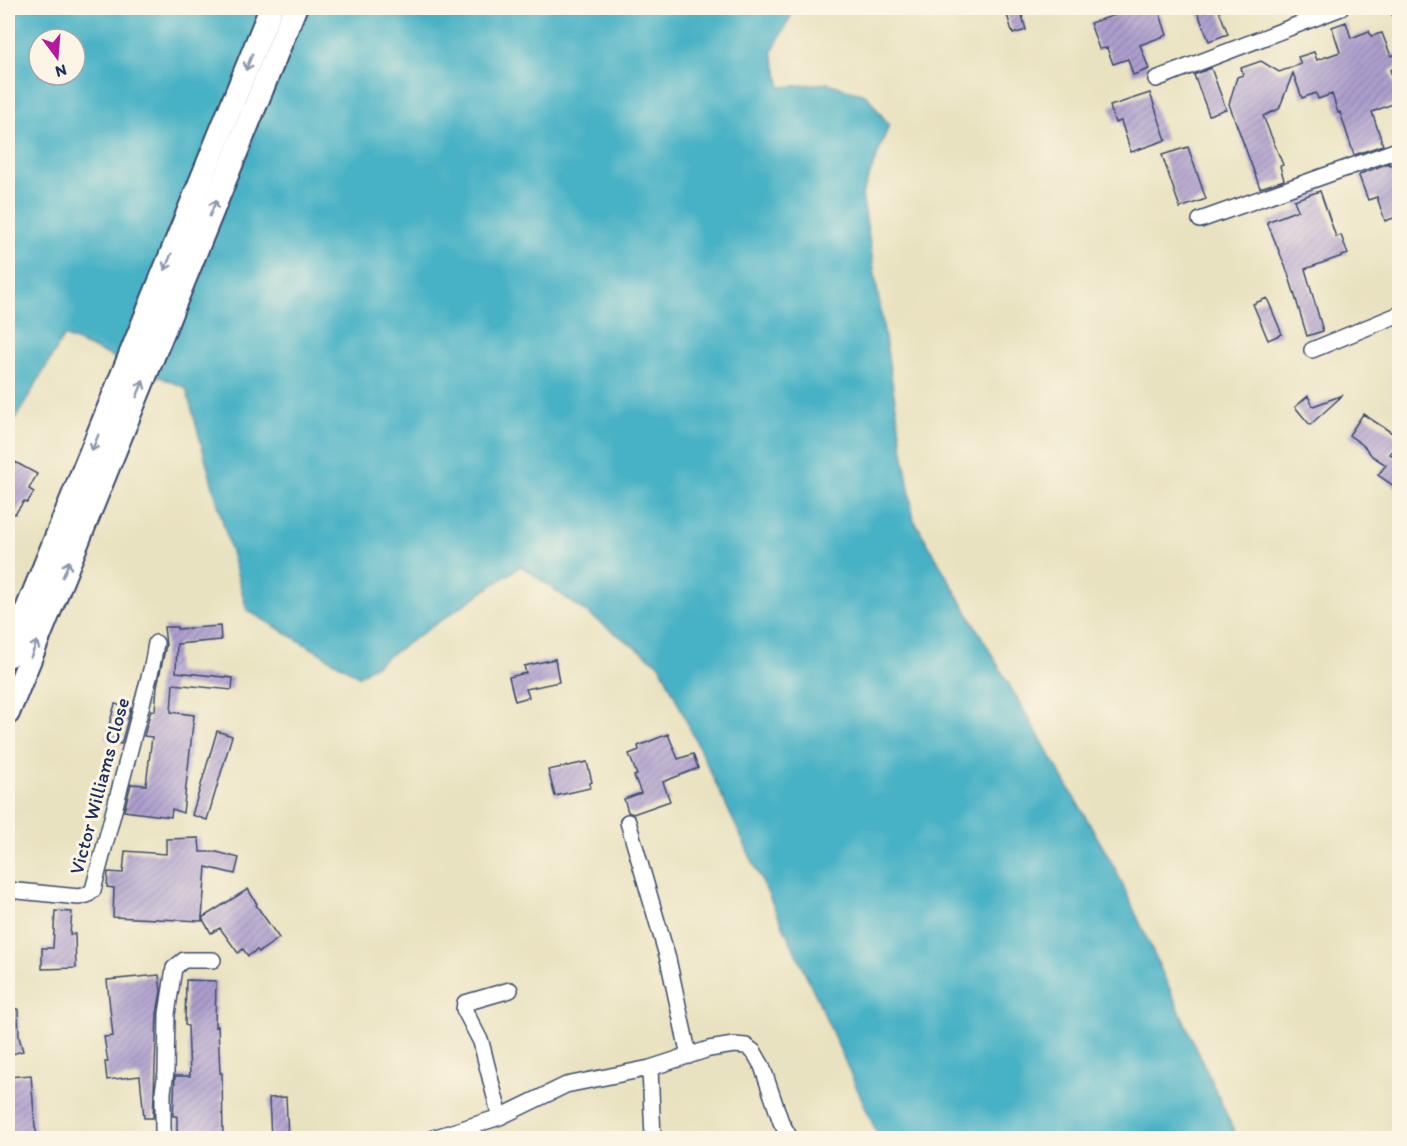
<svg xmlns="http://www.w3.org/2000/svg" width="1407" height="1146" font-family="Itim,sans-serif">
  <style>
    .water { fill: #47b1c5; stroke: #317092; stroke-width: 1.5; fill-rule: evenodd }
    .building { fill: url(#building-hatch) }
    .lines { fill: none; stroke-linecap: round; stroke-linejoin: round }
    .minor-casing { stroke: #3a4a6d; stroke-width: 18 }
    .secondary-casing { stroke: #3a4a6d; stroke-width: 26 }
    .minor { stroke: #fff; stroke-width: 15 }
    .secondary { stroke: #fff; stroke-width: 22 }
    .oneway { stroke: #8d97ae }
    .labels { text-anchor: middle; stroke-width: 6; stroke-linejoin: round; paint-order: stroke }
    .street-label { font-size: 20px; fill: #1b2f5e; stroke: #fcf5e5 }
  </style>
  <defs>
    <pattern id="building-hatch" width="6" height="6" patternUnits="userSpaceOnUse" patternTransform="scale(1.5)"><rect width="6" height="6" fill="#ad9fcd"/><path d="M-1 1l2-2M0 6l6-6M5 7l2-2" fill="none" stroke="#8c82aa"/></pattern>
  </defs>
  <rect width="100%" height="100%" fill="#fcf5e5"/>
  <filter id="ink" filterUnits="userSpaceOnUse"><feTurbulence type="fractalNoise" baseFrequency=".0167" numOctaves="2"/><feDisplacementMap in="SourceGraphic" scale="12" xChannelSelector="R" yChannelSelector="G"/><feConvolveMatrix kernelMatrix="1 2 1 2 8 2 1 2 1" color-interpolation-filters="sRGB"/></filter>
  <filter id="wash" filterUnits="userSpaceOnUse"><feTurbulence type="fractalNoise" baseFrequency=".008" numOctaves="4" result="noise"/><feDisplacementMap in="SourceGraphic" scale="24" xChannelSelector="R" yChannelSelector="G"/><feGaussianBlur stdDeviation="1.35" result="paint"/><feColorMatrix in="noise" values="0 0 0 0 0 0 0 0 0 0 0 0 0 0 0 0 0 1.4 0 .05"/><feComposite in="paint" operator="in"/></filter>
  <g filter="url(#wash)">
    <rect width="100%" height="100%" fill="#e9e2c0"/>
    <path class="water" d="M 8,8 L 795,8 L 772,52 L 781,87 L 828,83 L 867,96 L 889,125 L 862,194 L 914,520 L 1115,868 L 1237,1138 L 879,1138 L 818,1000 L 660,665 L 521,566 L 359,676 L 247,610 L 186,388 L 64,336 L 13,423 L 8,420 ZM 39,39 L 75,39 L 75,75 L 39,75 Z"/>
    <g id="blocks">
      <path class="building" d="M 1138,8 L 1158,8 L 1167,35 L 1140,45 L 1149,69 L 1133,75 L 1128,59 L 1113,64 L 1107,48 L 1099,49 L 1090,23 Z
        M 1196,8 L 1218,8 L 1228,34 L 1209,41 Z
        M 1021,11 L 1026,30 L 1013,34 L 1007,15 Z
        M 1346,22 L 1351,38 L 1369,31 L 1371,36 L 1382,33 L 1391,56 L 1400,53 L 1400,66 L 1390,70 L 1400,101 L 1372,112 L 1383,145 L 1354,155 L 1340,112 L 1338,113 L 1332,94 L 1318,99 L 1316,93 L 1302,98 L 1293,73 L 1279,109 L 1263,116 L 1283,165 L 1280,166 L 1284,180 L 1260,188 L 1229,104 L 1237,77 L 1243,75 L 1241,68 L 1261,61 L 1279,72 L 1301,64 L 1298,57 L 1314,52 L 1317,60 L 1340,52 L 1332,27 Z
        M 1211,68 L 1226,109 L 1209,115 L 1194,75 Z
        M 1150,93 L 1166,140 L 1131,152 L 1121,121 L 1115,123 L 1110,106 Z
        M 1188,147 L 1206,199 L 1180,208 L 1162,155 Z
        M 1400,162 L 1400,216 L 1385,221 L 1377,197 L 1368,200 L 1359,176 L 1360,174 L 1389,163 L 1389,165 Z
        M 1320,191 L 1336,237 L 1341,235 L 1348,254 L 1305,269 L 1323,331 L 1307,336 L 1288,273 L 1267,222 L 1298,210 L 1294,200 Z
        M 1267,298 L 1282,334 L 1268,340 L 1253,304 Z
        M 1343,395 L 1310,425 L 1295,407 L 1308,396 L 1313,406 Z
        M 1363,414 L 1400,438 L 1390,454 L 1400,460 L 1400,490 L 1378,475 L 1386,465 L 1372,456 L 1364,446 L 1349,435 Z
        M 15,462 L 37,474 L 29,489 L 34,492 L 27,503 L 24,501 L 15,514 L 8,509 L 8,471 L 10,471 Z
        M 220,626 L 221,640 L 177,644 L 176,672 L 233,678 L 232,690 L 173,684 L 171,712 L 194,715 L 183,813 L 172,809 L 171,817 L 124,811 L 131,784 L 146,785 L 152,737 L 144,736 L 151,710 L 155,711 L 157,686 L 166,645 L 164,627 L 177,627 L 177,629 Z
        M 555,659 L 559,682 L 526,689 L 529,697 L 515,701 L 509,677 L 526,673 L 524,666 Z
        M 115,704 L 131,708 L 121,744 L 105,739 Z
        M 217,731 L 232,736 L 207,820 L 192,815 Z
        M 668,734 L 678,759 L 693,754 L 698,768 L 663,782 L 670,801 L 633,814 L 628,812 L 624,799 L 641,793 L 634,776 L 637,775 L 629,754 L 639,750 L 638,746 Z
        M 587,762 L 592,782 L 590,783 L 590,788 L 555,796 L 548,770 Z
        M 199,838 L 200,852 L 217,852 L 239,858 L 235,874 L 206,867 L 202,918 L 248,889 L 257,904 L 256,905 L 279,938 L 259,952 L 257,950 L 248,956 L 243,949 L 238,953 L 220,928 L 211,933 L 202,918 L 202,921 L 113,917 L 114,888 L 107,887 L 108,872 L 123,873 L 125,851 L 166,854 L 166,839 Z
        M 55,911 L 72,912 L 70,934 L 75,934 L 76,968 L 42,969 L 42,948 L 53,948 Z
        M 159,975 L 161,991 L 157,1014 L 153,1118 L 144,1118 L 140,1076 L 107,1080 L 105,1062 L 108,1062 L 104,1037 L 113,1036 L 107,980 Z
        M 186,980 L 216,981 L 215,1027 L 218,1026 L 220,1073 L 222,1073 L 223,1138 L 177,1138 L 177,1116 L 173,1116 L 175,1076 L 190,1076 L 188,1026 L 185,1025 Z
        M 8,1009 L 18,1009 L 19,1037 L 23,1051 L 8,1055 Z
        M 31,1075 L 35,1127 L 38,1138 L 8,1138 L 8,1077 Z
        M 286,1097 L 288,1138 L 271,1138 L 269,1098 Z"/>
    </g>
  </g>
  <g filter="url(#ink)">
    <use href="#blocks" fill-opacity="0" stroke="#3a4a6d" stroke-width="1.5"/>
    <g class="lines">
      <g class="minor-casing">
        <path id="minor" d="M 1398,8 L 1400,12
          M 1156,79 L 1341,8
          M 1200,220 L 1400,149
          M 1312,350 L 1400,314
          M 628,822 L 668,959 L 689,1056
          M 8,890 L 79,897 L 87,895 L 93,890 L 152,666 L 156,643
          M 650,1068 L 653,1138
          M 500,1117 L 481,1042 L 464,1009 L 465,1003 L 510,990
          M 163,1138 L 163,1092 L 166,1072 L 167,1014 L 174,968 L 184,960 L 213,960
          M 433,1138 L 500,1117 L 566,1085 L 650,1068 L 709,1049 L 734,1045 L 746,1046 L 754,1052 L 762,1066 L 781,1122 L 790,1138"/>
      </g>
      <g class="secondary-casing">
        <path id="secondary" d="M 8,656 L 271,8
          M 8,713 L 295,8"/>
      </g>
      <use href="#minor" class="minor"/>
      <use href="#secondary" class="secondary"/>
    </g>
    <defs><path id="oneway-shaft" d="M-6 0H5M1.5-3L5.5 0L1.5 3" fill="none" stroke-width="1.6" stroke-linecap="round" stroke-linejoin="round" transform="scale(1.5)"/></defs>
    <g class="oneway">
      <use href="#oneway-shaft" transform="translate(249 62) rotate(112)"/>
      <use href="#oneway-shaft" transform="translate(213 208) rotate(-68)"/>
      <use href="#oneway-shaft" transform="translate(168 262) rotate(112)"/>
      <use href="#oneway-shaft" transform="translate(140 389) rotate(-68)"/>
      <use href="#oneway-shaft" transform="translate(95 443) rotate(112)"/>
      <use href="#oneway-shaft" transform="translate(66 569) rotate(-68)"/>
      <use href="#oneway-shaft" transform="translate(34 649) rotate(-68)"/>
    </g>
  </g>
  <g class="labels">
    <g class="street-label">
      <text transform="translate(99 786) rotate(-75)" y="7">Victor Williams Close</text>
    </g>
  </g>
  <rect width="1407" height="1146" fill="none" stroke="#fcf5e5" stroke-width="30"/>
  <g transform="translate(57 57) rotate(164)"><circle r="28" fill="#fcf5e5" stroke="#a2a6af" stroke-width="1.5"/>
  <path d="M0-4.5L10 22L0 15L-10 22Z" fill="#b5179e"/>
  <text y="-9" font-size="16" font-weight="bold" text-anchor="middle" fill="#1b2f5e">N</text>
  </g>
</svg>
